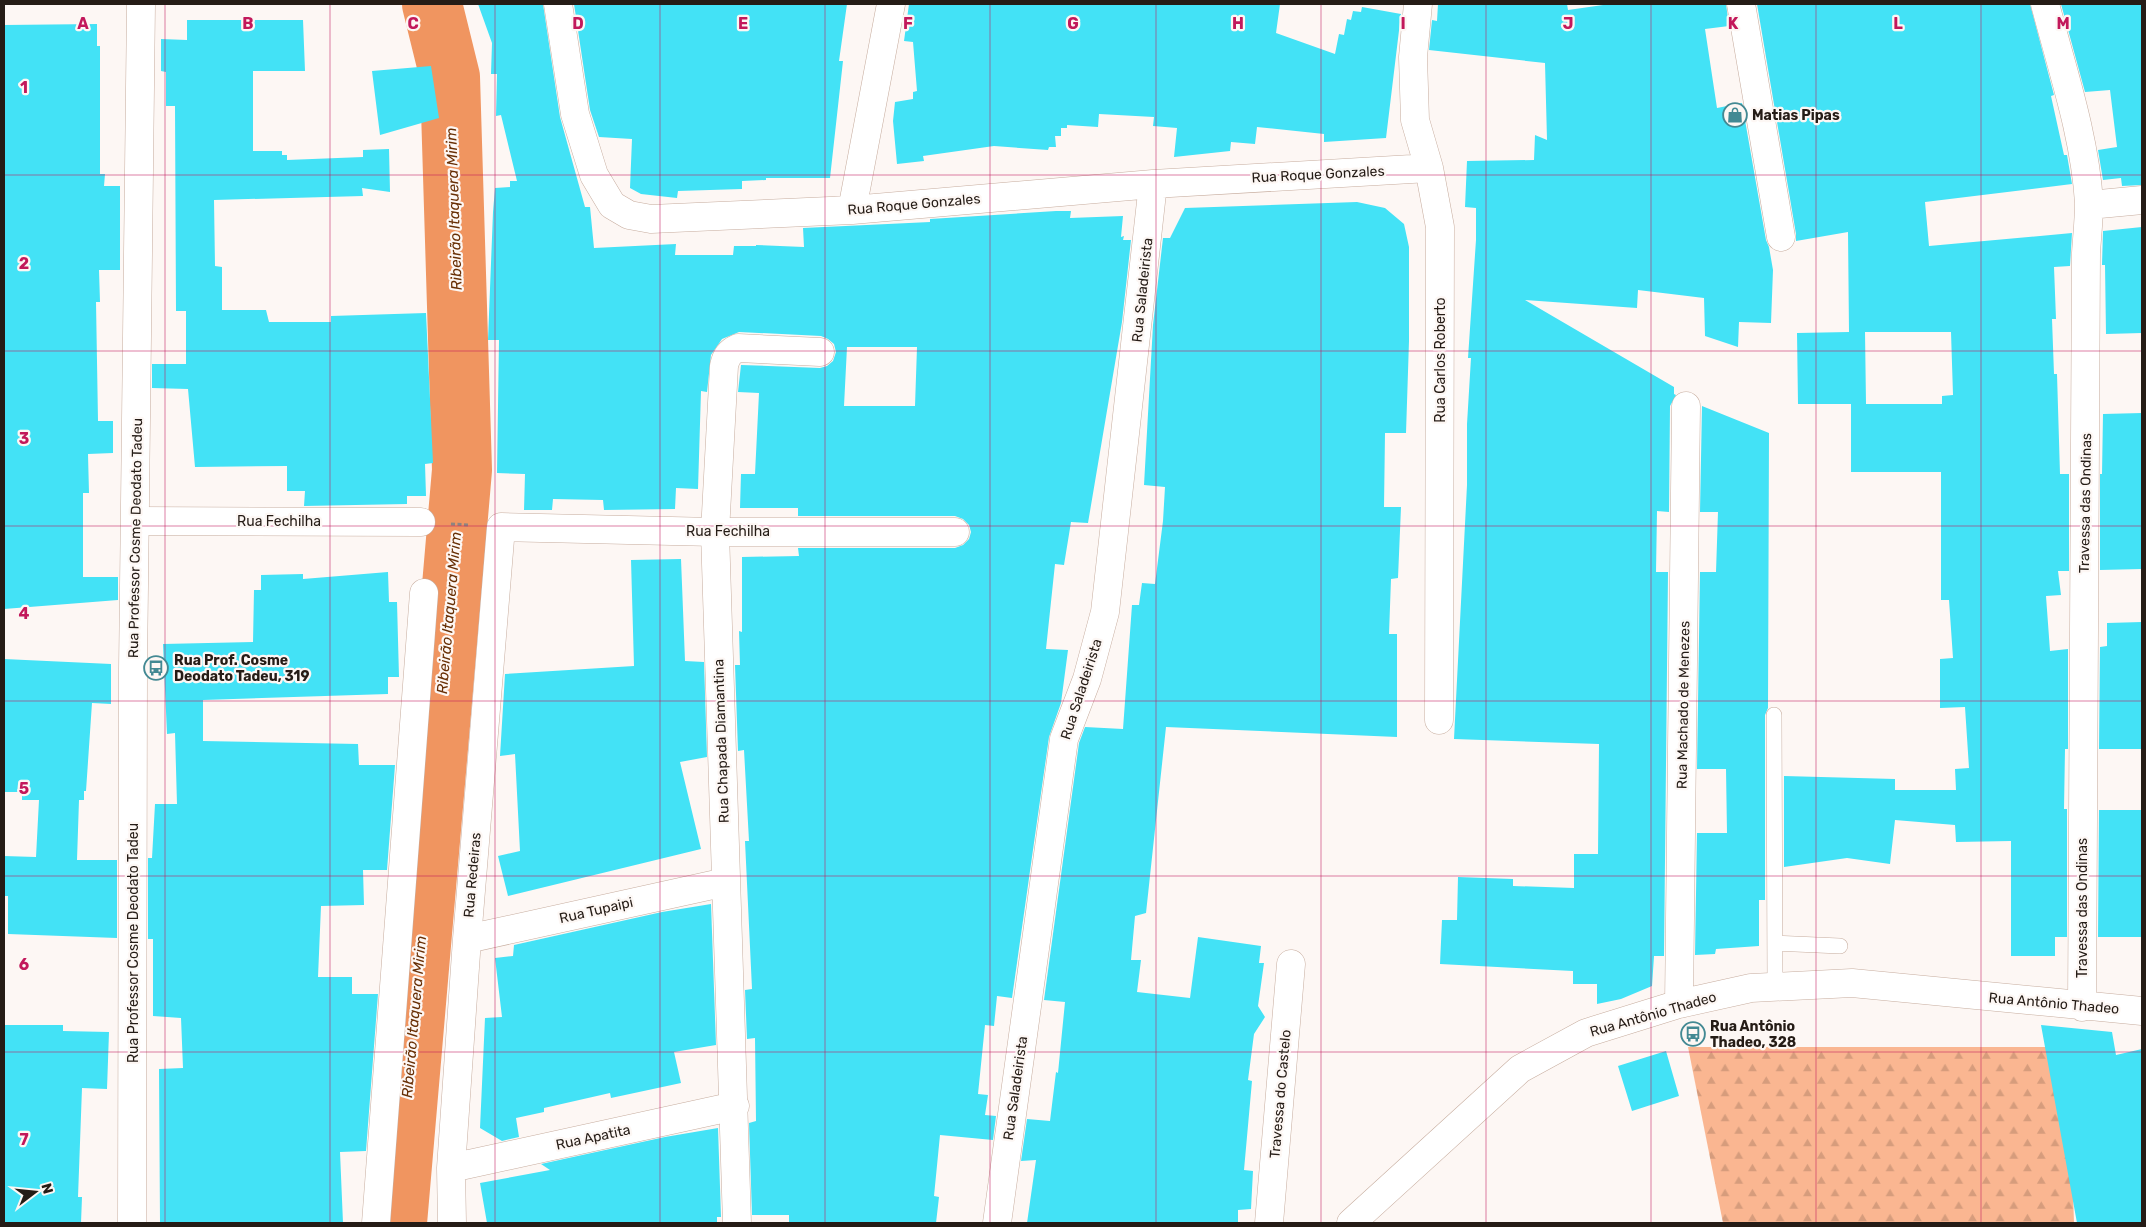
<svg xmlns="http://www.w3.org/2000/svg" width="2146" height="1227" font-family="Rubik,sans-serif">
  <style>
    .forest { fill: url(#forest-firs) }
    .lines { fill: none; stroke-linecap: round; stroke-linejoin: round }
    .river { stroke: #f09560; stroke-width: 60 }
    .building { fill: #43e2f6; fill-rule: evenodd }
    .service-casing { stroke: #c7ad9f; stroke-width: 16 }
    .minor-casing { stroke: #c7ad9f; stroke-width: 29 }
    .secondary-casing { stroke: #c7ad9f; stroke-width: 29 }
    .path { stroke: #8d8681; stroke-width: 3; stroke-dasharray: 4 2.5; stroke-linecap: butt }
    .service { stroke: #fff; stroke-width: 15 }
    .minor { stroke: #fff; stroke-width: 28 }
    .secondary { stroke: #fff; stroke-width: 28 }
    .grid { fill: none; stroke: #c2185b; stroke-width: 1; stroke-opacity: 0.55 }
    .labels { text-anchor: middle; stroke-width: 4.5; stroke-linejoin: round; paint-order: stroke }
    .poi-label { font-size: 14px; font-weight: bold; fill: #251c16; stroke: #fdf7f4; text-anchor: start }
    .street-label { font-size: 14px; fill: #251c16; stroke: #fdf7f4 }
    .water-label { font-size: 15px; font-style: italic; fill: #682f05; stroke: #fdf7f4 }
    .grid-label { font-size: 16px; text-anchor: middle; font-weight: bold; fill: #c2185b; stroke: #fdf7f4; stroke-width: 4.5; stroke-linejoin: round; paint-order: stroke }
  </style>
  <defs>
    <pattern id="forest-firs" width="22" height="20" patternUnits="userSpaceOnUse" patternTransform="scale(1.25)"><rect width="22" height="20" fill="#fab691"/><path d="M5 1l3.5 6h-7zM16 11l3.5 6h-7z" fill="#d69c7c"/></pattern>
  </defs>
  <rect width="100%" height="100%" fill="#fdf7f4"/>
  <path class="forest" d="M 1688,1047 L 2068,1047 L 2074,1223 L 1723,1223 Z"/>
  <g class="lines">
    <path class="river" d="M 397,1223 L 462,470 L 450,77 L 432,4"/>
  </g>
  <path class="building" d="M 478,4 L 543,4 L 560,117 L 585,207 L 590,207 L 594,248 L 676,244 L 675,255 L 733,255 L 734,246 L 756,246 L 756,245 L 804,247 L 803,228 L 930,222 L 930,219 L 1056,211 L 1071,211 L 1070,218 L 1123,216 L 1121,237 L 1124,236 L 1123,240 L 1131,240 L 1122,322 L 1088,523 L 1071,522 L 1064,565 L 1055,564 L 1046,649 L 1068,650 L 1061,703 L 1049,737 L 1012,998 L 997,996 L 994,1026 L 985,1025 L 978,1094 L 988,1095 L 985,1115 L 996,1116 L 993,1140 L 940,1135 L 934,1196 L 939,1197 L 936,1223 L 789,1223 L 789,1215 L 752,1215 L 749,1123 L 756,1121 L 755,1038 L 747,1039 L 745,990 L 752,989 L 745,841 L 749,841 L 744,750 L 738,751 L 735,665 L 740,665 L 739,631 L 742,632 L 742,557 L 799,556 L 798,548 L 955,548 L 963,545 L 969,539 L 971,532 L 969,525 L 963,519 L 955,516 L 798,516 L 798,508 L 740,508 L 741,474 L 755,474 L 759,393 L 738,392 L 741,365 L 820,368 L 827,366 L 833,361 L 836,352 L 834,344 L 828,339 L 821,336 L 739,332 L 722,339 L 711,355 L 707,392 L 701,391 L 698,489 L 676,488 L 675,509 L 604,510 L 603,500 L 553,499 L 552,510 L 524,510 L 525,474 L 497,473 L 499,340 L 488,340 L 493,212 L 495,188 L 510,187 L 510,181 L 517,181 L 501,115 L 496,116 L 497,74 L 491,74 L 492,43 ZM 847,347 L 917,347 L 915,406 L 844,406 Z
    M 574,4 L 847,4 L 839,61 L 843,61 L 830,178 L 766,178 L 766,180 L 742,181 L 742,189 L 678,191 L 677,198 L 641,194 L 630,188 L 632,139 L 599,137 L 590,110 Z
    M 909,4 L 1280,4 L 1276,33 L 1335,54 L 1339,34 L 1344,35 L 1347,19 L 1351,20 L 1353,11 L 1361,12 L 1362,7 L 1401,14 L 1386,138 L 1324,142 L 1324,134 L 1257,127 L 1255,144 L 1231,142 L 1230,151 L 1174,157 L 1177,128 L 1153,126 L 1154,117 L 1099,114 L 1098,127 L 1067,125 L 1067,128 L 1061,128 L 1061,136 L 1055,136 L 1056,147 L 1049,147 L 1048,150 L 994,146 L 923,156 L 924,161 L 897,164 L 893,121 L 895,102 L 913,99 L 913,92 L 917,91 L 913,42 L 904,41 Z
    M 1438,4 L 1567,4 L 1568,10 L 1610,4 L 1726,4 L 1729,26 L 1705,29 L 1717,108 L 1742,103 L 1766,240 L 1769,247 L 1773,270 L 1771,323 L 1739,322 L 1738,347 L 1705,336 L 1704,298 L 1638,290 L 1637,308 L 1525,300 L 1674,387 L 1674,394 L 1676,395 L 1670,406 L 1669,512 L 1657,511 L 1656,572 L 1668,572 L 1664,956 L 1654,956 L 1652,986 L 1621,999 L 1597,1004 L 1597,984 L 1573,984 L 1573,971 L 1440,964 L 1442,920 L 1457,920 L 1458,877 L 1513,879 L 1513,886 L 1574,888 L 1574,854 L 1598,854 L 1599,744 L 1454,739 L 1467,485 L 1467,424 L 1471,358 L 1468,358 L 1476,240 L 1476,208 L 1465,207 L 1467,161 L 1534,160 L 1535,135 L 1547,140 L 1545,63 L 1429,50 L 1432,20 L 1437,21 Z
    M 1757,4 L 2030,4 L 2054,95 L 2051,96 L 2064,155 L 2067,155 L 2072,184 L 1925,202 L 1929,246 L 2072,233 L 2070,266 L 2054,267 L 2056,319 L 2052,319 L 2054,374 L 2057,374 L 2060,474 L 2069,474 L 2069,571 L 2058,571 L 2061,595 L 2046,596 L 2050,651 L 2068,649 L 2068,749 L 2065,749 L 2064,809 L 2067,809 L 2067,937 L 2055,937 L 2055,956 L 2011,956 L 2011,841 L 1956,842 L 1955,825 L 1895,820 L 1890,864 L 1847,858 L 1784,867 L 1784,776 L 1895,779 L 1895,790 L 1956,790 L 1955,769 L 1969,768 L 1965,707 L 1940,708 L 1940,659 L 1953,658 L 1949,600 L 1941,600 L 1941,472 L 1851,472 L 1851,404 L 1942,404 L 1942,396 L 1953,395 L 1951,332 L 1865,332 L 1866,404 L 1798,404 L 1797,333 L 1849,332 L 1848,232 L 1796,241 L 1796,234 Z
    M 2061,4 L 2142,4 L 2142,185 L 2122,186 L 2121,178 L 2103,180 L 2098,150 L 2117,147 L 2110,90 L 2085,92 Z
    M 187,20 L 303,20 L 305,71 L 253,71 L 253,151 L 282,151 L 282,155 L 287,155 L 287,160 L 363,157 L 363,150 L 389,149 L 390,192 L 362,188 L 363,196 L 214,200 L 215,266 L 222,267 L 222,310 L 266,310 L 269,322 L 331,322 L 331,316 L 426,313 L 433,463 L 425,464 L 426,496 L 407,496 L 407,504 L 304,506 L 305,491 L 287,491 L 287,466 L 195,467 L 188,389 L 152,388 L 152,364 L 186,364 L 186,311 L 176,311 L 175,106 L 166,106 L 166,72 L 161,71 L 161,39 L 187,40 Z
    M 97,24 L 97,46 L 100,46 L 100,174 L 105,174 L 104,186 L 120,186 L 120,270 L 99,270 L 100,302 L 96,302 L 98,421 L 113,421 L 113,453 L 88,454 L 89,493 L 83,493 L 83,577 L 118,577 L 118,600 L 4,609 L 4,25 Z
    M 431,66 L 439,118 L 380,135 L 372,71 Z
    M 1357,202 L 1385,208 L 1404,224 L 1409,247 L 1409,341 L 1406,433 L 1385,433 L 1384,507 L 1401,507 L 1398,578 L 1391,579 L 1389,634 L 1397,634 L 1397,737 L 1166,727 L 1146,913 L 1135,916 L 1131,960 L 1141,960 L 1137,992 L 1190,998 L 1198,937 L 1261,946 L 1259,963 L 1264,963 L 1258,1006 L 1265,1017 L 1254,1034 L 1248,1080 L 1252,1081 L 1244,1170 L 1253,1171 L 1251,1209 L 1238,1210 L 1238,1223 L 1027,1223 L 1036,1160 L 1021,1161 L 1027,1119 L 1050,1121 L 1056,1072 L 1058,1073 L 1065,1002 L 1044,1000 L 1079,743 L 1085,727 L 1123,729 L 1132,605 L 1139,605 L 1142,583 L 1155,584 L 1163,521 L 1165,487 L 1144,485 L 1153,325 L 1163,238 L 1170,238 L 1185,208 Z
    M 2142,227 L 2142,333 L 2106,334 L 2105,265 L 2102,265 L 2103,231 Z
    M 1702,406 L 1769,433 L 1768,708 L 1765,715 L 1765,900 L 1759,900 L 1759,946 L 1716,949 L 1715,954 L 1695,955 L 1697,833 L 1727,833 L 1726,769 L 1697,769 L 1700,572 L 1716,572 L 1718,512 L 1700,512 Z
    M 2142,413 L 2142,569 L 2100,570 L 2100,474 L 2102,474 L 2103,414 Z
    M 681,559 L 685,661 L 704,662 L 707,757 L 680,762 L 701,849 L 508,896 L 498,856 L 520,851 L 515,754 L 500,756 L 505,674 L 634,666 L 631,560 Z
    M 388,572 L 389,602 L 397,602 L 399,677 L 388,677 L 388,694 L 203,700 L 203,741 L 358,744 L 359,765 L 395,765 L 387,870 L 363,870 L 364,905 L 321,906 L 318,977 L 352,977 L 352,994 L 378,994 L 366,1151 L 340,1152 L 343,1223 L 160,1223 L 159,1069 L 183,1068 L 181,1018 L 153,1016 L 153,939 L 148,939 L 148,858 L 152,858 L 155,804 L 177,804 L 175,733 L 167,734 L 163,644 L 253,642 L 254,590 L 261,590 L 261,575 L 303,574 L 303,579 Z
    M 2142,622 L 2142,749 L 2099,749 L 2100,647 L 2107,646 L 2107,623 Z
    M 4,659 L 111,664 L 111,704 L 92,703 L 86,791 L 84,791 L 84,800 L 79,800 L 77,860 L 117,860 L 117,938 L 8,934 L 8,896 L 4,896 L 4,856 L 36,857 L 39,800 L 22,800 L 22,792 L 4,792 Z
    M 2099,810 L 2142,810 L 2142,937 L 2098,937 Z
    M 711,904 L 716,1045 L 674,1052 L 681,1083 L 611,1098 L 610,1093 L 544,1108 L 544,1112 L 516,1118 L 519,1137 L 502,1141 L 480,1128 L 485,1018 L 502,1017 L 495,958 L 513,956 L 514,945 L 662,912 Z
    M 4,1025 L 63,1025 L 63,1031 L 109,1032 L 107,1089 L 82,1088 L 78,1197 L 82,1197 L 81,1223 L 4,1223 Z
    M 2041,1025 L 2112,1032 L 2116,1055 L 2142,1049 L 2142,1223 L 2077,1223 Z
    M 1666,1051 L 1679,1096 L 1632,1111 L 1618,1066 Z
    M 718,1128 L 721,1217 L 717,1217 L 717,1222 L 487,1223 L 480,1183 L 550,1170 L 541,1164 L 665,1137 Z"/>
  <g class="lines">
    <g class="service-casing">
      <path id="service" d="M 1774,715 L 1775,987
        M 1775,943 L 1840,946"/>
    </g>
    <g class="minor-casing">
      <path id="minor" d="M 558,4 L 575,114 L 594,175 L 612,205 L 629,215 L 651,219 L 852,210 L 1153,184 L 1429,168
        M 1418,4 L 1413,57 L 1415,120 L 1429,168 L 1440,227 L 1439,720
        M 1741,4 L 1781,237
        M 2045,4 C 2062,69 2085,136 2089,203 C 2089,220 2087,237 2086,253 L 2082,1007
        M 2089,205 L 2142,200
        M 852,210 L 891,4
        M 136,521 L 421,522
        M 467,939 L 726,882
        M 1679,1004 L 1686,406
        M 451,1168 L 735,1106
        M 376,1223 L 424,593
        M 452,1223 L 451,1168 L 467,939 L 501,527 L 715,532 L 955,532
        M 737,1223 L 715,532 L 724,366 C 726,357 729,352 738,348 L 820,352
        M 997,1223 L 1064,739 L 1087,679 L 1105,612 L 1153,184
        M 1269,1223 L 1291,964
        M 1351,1223 L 1520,1069 L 1586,1033 L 1679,1004 L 1751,988 L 1852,983 L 2142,1011"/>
    </g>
    <g class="secondary-casing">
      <path id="secondary" d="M 132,1223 L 133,669 L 141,4"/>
    </g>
    <path class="path" d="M 451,524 L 470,525"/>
    <use href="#service" class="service"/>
    <use href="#minor" class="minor"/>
    <use href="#secondary" class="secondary"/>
  </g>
  <path class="grid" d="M 165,4 L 165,1223M 330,4 L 330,1223M 495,4 L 495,1223M 660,4 L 660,1223M 825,4 L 825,1223M 990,4 L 990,1223M 1156,4 L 1156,1223M 1321,4 L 1321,1223M 1486,4 L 1486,1223M 1651,4 L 1651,1223M 1816,4 L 1816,1223M 1981,4 L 1981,1223M 4,175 L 2142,175M 4,351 L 2142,351M 4,526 L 2142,526M 4,701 L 2142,701M 4,876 L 2142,876M 4,1052 L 2142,1052"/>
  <defs>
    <g id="shop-ring" transform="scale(1.25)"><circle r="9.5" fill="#fdf7f4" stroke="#438993" stroke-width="1.5"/><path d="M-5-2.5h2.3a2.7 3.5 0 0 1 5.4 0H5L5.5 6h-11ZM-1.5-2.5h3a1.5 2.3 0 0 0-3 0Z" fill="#438993"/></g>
    <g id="bus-ring" transform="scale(1.25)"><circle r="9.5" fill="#fdf7f4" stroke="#438993" stroke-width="1.5"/><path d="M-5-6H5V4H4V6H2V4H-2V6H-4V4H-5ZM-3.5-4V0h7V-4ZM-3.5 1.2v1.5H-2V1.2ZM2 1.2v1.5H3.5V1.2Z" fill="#438993"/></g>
  </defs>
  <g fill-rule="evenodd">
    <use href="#shop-ring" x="1735" y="115"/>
    <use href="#bus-ring" x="156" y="668"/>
    <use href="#bus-ring" x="1693" y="1034"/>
  </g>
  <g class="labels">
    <g class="poi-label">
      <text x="1752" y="120">Matias Pipas</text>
      <text x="174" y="665">Rua Prof. Cosme<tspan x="174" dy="16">Deodato Tadeu, 319</tspan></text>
      <text x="1710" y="1031">Rua Antônio<tspan x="1710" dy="16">Thadeo, 328</tspan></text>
    </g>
    <g class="street-label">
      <text transform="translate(1318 174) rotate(-3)" y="5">Rua Roque Gonzales</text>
      <text transform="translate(914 204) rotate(-5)" y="5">Rua Roque Gonzales</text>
      <text transform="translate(1142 290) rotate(-84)" y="5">Rua Saladeirista</text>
      <text transform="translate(1440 360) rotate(-90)" y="5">Rua Carlos Roberto</text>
      <text transform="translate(2085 503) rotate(-89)" y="5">Travessa das Ondinas</text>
      <text x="279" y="526">Rua Fechilha</text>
      <text x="728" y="536">Rua Fechilha</text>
      <text transform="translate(135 538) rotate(-89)" y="5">Rua Professor Cosme Deodato Tadeu</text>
      <text transform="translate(1081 689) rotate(-72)" y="5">Rua Saladeirista</text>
      <text transform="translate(1683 705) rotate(-89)" y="5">Rua Machado de Menezes</text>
      <text transform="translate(721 741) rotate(-92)" y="5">Rua Chapada Diamantina</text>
      <text transform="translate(472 875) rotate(-85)" y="5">Rua Redeiras</text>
      <text transform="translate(2082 908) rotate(-90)" y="5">Travessa das Ondinas</text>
      <text transform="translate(596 910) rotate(-13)" y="5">Rua Tupaipi</text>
      <text transform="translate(133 943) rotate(-90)" y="5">Rua Professor Cosme Deodato Tadeu</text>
      <text transform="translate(2054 1003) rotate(5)" y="5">Rua Antônio Thadeo</text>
      <text transform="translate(1653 1014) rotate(-16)" y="5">Rua Antônio Thadeo</text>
      <text transform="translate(1015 1088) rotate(-82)" y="5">Rua Saladeirista</text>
      <text transform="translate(1280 1094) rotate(-85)" y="5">Travessa do Castelo</text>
      <text transform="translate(593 1137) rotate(-12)" y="5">Rua Apatita</text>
    </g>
    <g class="water-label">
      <text transform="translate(454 209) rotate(-92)" y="5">Ribeirão Itaquera Mirim</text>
      <text transform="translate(449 613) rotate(-85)" y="5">Ribeirão Itaquera Mirim</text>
      <text transform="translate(414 1017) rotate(-85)" y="5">Ribeirão Itaquera Mirim</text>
    </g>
  </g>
  <g class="grid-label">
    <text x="83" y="29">A</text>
    <text x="248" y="29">B</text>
    <text x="413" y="29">C</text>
    <text x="578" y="29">D</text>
    <text x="743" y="29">E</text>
    <text x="908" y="29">F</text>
    <text x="1073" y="29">G</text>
    <text x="1238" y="29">H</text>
    <text x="1403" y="29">I</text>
    <text x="1568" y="29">J</text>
    <text x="1733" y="29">K</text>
    <text x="1898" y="29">L</text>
    <text x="2063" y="29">M</text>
    <text x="24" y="93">1</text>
    <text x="24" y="269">2</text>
    <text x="24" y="444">3</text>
    <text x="24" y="619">4</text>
    <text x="24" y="794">5</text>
    <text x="24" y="970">6</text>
    <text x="24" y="1145">7</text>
  </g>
  <rect width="2146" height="1227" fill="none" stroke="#251c16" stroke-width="10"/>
  <g transform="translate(35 1192) rotate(74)" stroke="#fdf7f4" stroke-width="4" paint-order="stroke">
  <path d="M0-4L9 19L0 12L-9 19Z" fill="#251c16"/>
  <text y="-8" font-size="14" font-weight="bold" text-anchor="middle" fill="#251c16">N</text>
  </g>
</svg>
